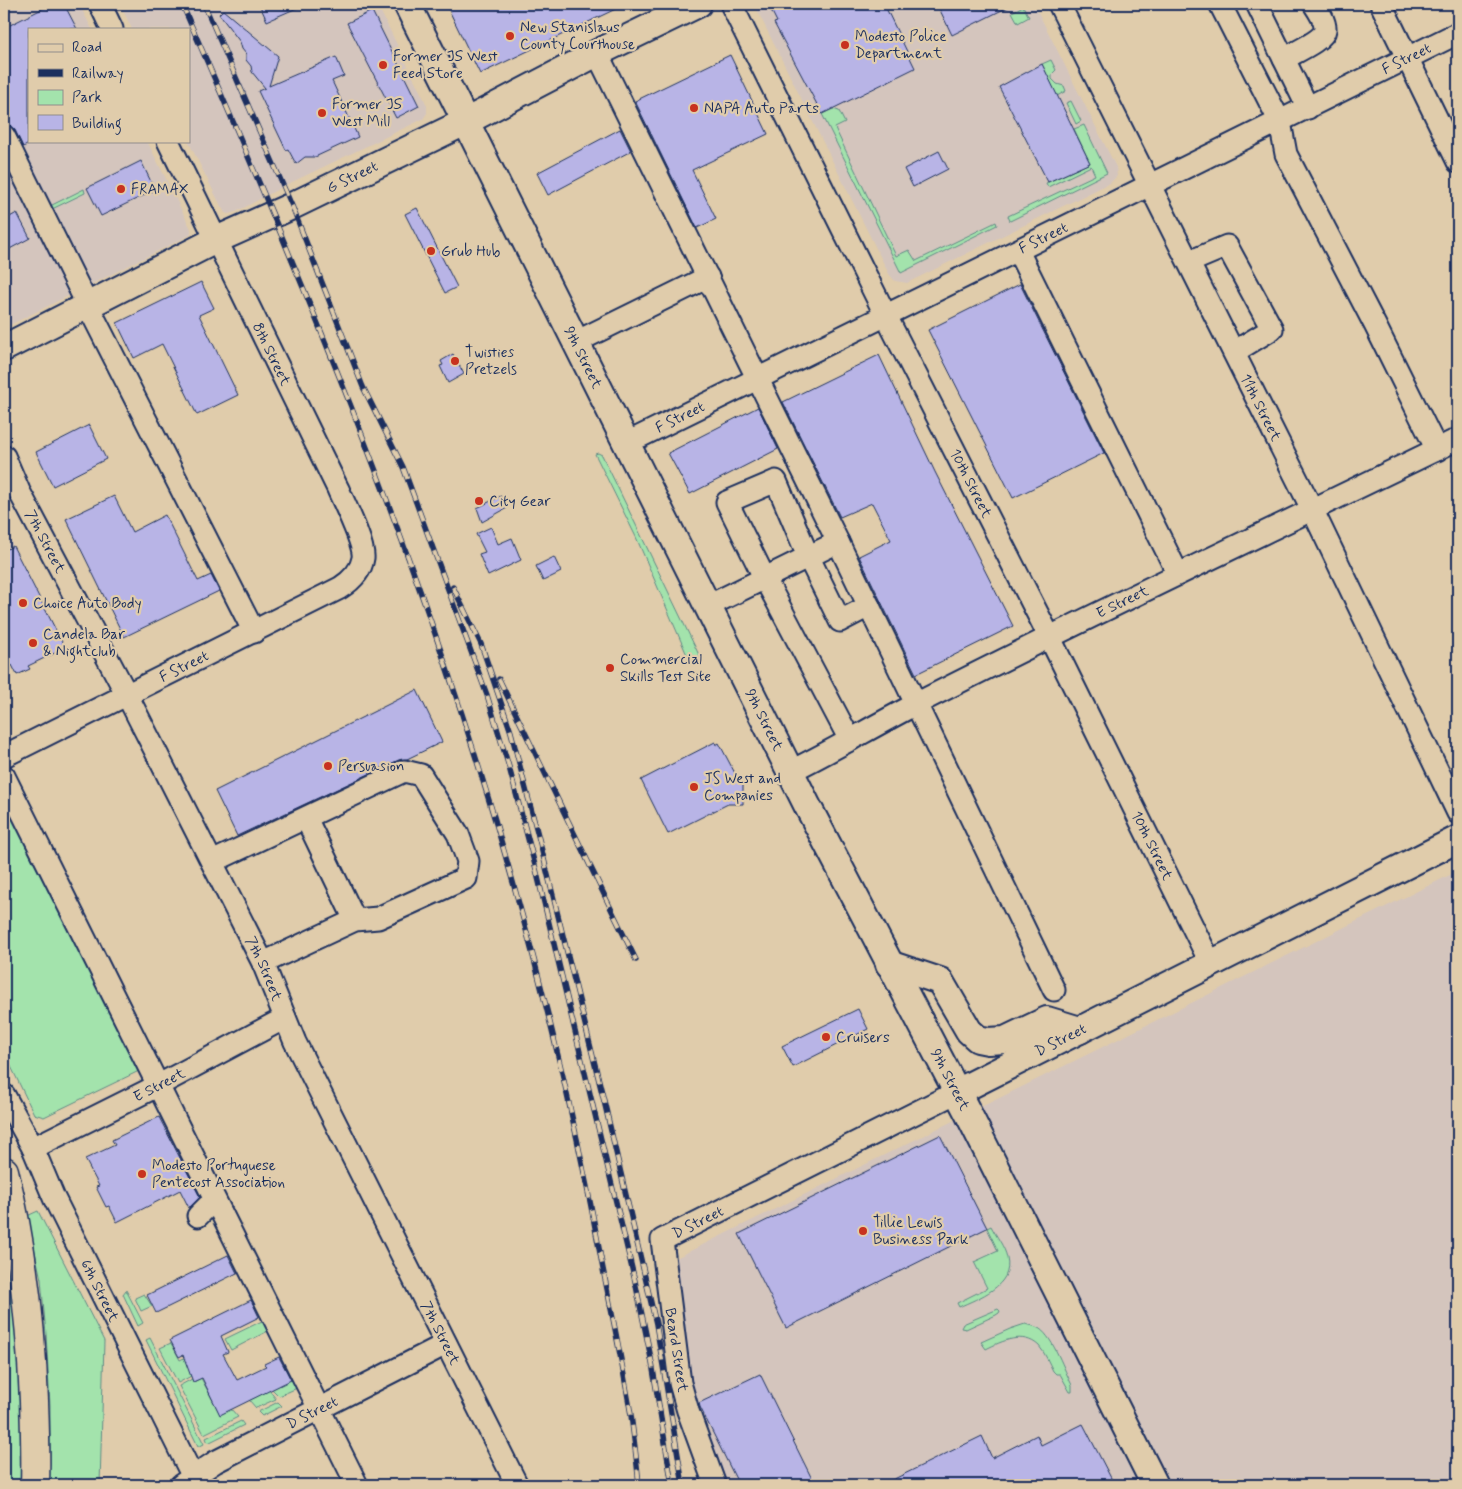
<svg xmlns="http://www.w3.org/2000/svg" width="1462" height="1489" font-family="Mynerve,sans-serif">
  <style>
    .built { fill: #d4c5bd }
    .green { fill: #a3e3ac; stroke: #5f8985 }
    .building { fill: #b8b4e6; stroke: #1b2f5e }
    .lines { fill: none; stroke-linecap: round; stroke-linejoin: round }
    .minor-casing { stroke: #1b2f5e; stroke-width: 25 }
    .major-casing { stroke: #1b2f5e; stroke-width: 30 }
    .highway-casing { stroke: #1b2f5e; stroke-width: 31 }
    .minor { stroke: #e0ccab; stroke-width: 21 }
    .major { stroke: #e0ccab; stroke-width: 26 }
    .highway { stroke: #e0ccab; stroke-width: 28 }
    .rail-casing { stroke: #1b2f5e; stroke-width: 5.5 }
    .rail { stroke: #e0ccab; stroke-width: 4; stroke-dasharray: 11; stroke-linecap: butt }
    .poi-dot { fill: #c8321e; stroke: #e0ccab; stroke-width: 2 }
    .labels { text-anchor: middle; stroke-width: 4.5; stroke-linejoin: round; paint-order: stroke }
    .poi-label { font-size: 15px; fill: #1b2f5e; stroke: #e0ccab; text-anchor: start }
    .street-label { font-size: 15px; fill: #1b2f5e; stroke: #e0ccab }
  </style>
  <rect width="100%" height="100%" fill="#e0ccab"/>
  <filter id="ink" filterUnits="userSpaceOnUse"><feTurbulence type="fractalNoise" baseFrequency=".02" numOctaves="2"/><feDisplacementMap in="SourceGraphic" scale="10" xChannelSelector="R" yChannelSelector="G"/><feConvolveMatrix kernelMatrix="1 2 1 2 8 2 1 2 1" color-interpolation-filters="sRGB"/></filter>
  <g filter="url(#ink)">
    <path class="built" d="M 4,4 L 79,4 L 92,29 L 29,29 L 29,141 L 147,141 L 191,229 L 191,233 L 190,235 L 4,328 Z
      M 120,4 L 377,4 L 424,99 L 427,106 L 427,113 L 423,119 L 288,184 L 236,212 L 228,214 L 225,213 L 221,206 L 188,141 L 189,29 L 132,29 Z
      M 754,4 L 1034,4 L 1116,167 L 1117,176 L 1110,183 L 907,283 L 895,281 L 889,274 Z
      M 4,528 L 13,546 L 4,551 Z
      M 1458,871 L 1458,1485 L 723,1485 L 694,1413 L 672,1260 Z"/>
    <path class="green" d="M 1023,6 L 1029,17 L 1018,23 L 1012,12 Z
      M 1051,60 L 1056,70 L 1052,74 L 1052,79 L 1057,84 L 1064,86 L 1066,91 L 1057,96 L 1042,64 Z
      M 1071,101 L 1081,121 L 1076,124 L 1066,103 Z
      M 833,109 L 839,111 L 845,123 L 835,128 L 896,256 L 909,250 L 916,261 L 996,222 L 997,225 L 901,273 L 822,114 Z
      M 1084,125 L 1107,173 L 1010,221 L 1008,216 L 1095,175 L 1091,166 L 1048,187 L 1046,183 L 1090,163 L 1074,129 Z
      M 84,189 L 85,193 L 50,210 L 48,207 Z
      M 598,453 L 602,455 L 700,657 L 690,662 L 636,537 L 595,454 Z
      M 4,790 L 141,1070 L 44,1117 L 34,1114 L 4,1052 Z
      M 38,1211 L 104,1341 L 100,1485 L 48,1485 L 50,1462 L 50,1405 L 46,1334 L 41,1279 L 27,1216 Z
      M 991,1226 C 996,1236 1005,1247 1007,1258 C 1014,1286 978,1298 959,1307 L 957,1303 L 987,1288 L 974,1262 L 998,1251 L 987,1228 Z
      M 4,1228 L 16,1319 L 25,1485 L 5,1485 L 4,1479 Z
      M 126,1290 L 143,1323 L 138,1326 L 123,1294 Z
      M 144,1294 L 152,1306 L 141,1311 L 135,1298 Z
      M 998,1309 L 1000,1311 L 999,1313 L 996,1315 L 966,1329 L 961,1328 L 963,1324 Z
      M 262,1321 L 268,1331 L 231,1350 L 225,1339 Z
      M 1025,1324 C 1030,1325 1035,1326 1040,1329 C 1054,1339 1064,1370 1072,1385 L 1072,1392 L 1070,1392 L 1060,1374 L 1056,1374 L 1053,1371 C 1049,1363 1045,1353 1039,1346 C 1023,1331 1002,1341 986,1349 L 981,1342 L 1010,1329 Z
      M 150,1338 L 204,1444 L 200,1446 L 198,1446 L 146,1340 Z
      M 171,1343 L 180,1360 L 186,1357 L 195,1374 L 178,1383 L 160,1348 Z
      M 201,1378 L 220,1414 L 231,1409 L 238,1417 L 204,1434 L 179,1386 L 192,1379 L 194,1382 Z
      M 291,1379 L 297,1388 L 279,1396 L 272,1389 Z
      M 269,1390 L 276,1399 L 256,1408 L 249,1400 Z
      M 278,1402 L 282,1406 L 262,1416 L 258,1412 Z
      M 241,1421 L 244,1425 L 208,1443 L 206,1438 Z"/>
    <path class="building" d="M 52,4 L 64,4 L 77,29 L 29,29 L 29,144 L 23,147 L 15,130 L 7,124 L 4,119 L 4,28 Z
      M 259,4 L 306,4 L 267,21 Z
      M 446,4 L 626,4 L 480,74 Z
      M 785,4 L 884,4 L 915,68 L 822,114 L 774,23 L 777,22 L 771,10 Z
      M 937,4 L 1014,4 L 952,35 Z
      M 223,10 L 278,56 L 269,86 L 336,57 L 344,76 L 332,81 L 358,137 L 315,157 L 305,157 L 296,164 L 288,149 L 286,150 L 258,91 L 265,88 L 252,72 L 251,66 L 246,60 L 246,54 L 242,49 L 240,42 L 219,14 Z
      M 372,11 L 419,106 L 396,118 L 347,23 Z
      M 730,55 L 768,134 L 692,170 L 716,219 L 697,228 L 635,101 Z
      M 1042,64 L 1090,163 L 1048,182 L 999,87 Z
      M 620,129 L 631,151 L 548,195 L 537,173 Z
      M 939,151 L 948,169 L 913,187 L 904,169 Z
      M 141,161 L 155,190 L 101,216 L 87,188 Z
      M 417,208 L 457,287 L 445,293 L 405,214 Z
      M 17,213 L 30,238 L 4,252 L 4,220 Z
      M 201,282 L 214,308 L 199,315 L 238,395 L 197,415 L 162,344 L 134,358 L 117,323 Z
      M 1020,284 L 1104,453 L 1013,498 L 928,330 Z
      M 453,354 L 464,374 L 448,383 L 440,366 L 443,365 L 441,361 Z
      M 879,355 L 935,472 L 1013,626 L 916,674 L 859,556 L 891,540 L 872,503 L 840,517 L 783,402 Z
      M 758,407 L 778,449 L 690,494 L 668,453 Z
      M 89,425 L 106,459 L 53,486 L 36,452 Z
      M 114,496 L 132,532 L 165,515 L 198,581 L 211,575 L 219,591 L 124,637 L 66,519 Z
      M 501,496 L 507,508 L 482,522 L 477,508 Z
      M 491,527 L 498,544 L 512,538 L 521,560 L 488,576 L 479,554 L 485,552 L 476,534 Z
      M 13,546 L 65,648 L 28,666 L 30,669 L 17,675 L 12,665 L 4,669 L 4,551 Z
      M 554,557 L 561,572 L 543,581 L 536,566 Z
      M 417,690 L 442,742 L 407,759 L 399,760 L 237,836 L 215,791 Z
      M 715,742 L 716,745 L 719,743 L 737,777 L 743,784 L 743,804 L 728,804 L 668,834 L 641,780 Z
      M 858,1009 L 868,1029 L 793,1067 L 782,1046 Z
      M 159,1117 L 200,1197 L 189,1208 L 180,1190 L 117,1222 L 109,1206 L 106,1207 L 96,1187 L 99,1186 L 85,1159 L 115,1145 L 112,1140 Z
      M 940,1135 L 987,1228 L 786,1328 L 739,1234 Z
      M 228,1255 L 237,1273 L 156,1313 L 147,1295 Z
      M 251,1300 L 259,1317 L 221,1336 L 228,1352 L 223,1354 L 237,1380 L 266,1366 L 264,1364 L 279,1357 L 291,1380 L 220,1415 L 202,1378 L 193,1382 L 183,1355 L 179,1357 L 170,1340 Z
      M 760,1374 L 815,1485 L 739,1485 L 700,1407 L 699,1403 Z
      M 1083,1424 L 1112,1480 L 1100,1485 L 882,1485 L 982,1436 L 992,1458 L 1037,1435 L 1041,1445 Z"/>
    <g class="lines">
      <g class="minor-casing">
        <g id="minor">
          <path d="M 100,4 L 112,29"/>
          <path id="s1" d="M 731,4 L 886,316 L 1050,638 L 1211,964"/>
          <path id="s2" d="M 1059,4 L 1313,511 L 1458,813"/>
          <path d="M 1220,4 L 1280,122 L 1286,154 L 1375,325 L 1437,450"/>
          <path d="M 1257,4 L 1308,108"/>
          <path d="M 1381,4 L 1458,162"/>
          <path d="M 597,53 L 838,542 L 1054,990"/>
          <path d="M 1284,59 C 1293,53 1324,40 1325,30 C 1326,22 1318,10 1314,4"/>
          <path d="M 4,136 L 88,306 L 254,632"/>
          <path d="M 1018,251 L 1178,574"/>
          <path d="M 1189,262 L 1227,246 L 1272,329 L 1234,352"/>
          <path d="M 576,342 L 708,277"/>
          <path id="s3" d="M 627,443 L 1458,33"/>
          <path id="s4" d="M 4,456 L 19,491 L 127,695 L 263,963 L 295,1042 L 517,1485"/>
          <path d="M 708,606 L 838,542"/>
          <path d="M 850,740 L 764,577 L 727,502 L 776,481 L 808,556 L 840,621 L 869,606"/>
          <path id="s5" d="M 4,756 L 340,588 C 351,581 361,572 363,558 C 365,545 344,503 338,489 L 168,141"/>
          <path id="s6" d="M 791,771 C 834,750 875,725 918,703 C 1096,612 1278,527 1458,439"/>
          <path d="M 4,776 L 357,1485"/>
          <path d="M 306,818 L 355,920"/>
          <path d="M 212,862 L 404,771 L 421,775 L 458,834 L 468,861 L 466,878 L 378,918 L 355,920 L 263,963"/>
          <path id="s7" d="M 4,1095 L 33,1148 L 54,1198 L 197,1485"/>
          <path id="s8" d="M 33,1148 L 157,1086 L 285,1018"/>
          <path d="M 198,1216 L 207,1207 L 215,1203"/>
          <path id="s9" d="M 181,1485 L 215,1462 L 446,1344"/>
          <path id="s10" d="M 715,1485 L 688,1411 L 680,1383 L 662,1240 L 957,1092"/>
        </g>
      </g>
      <g class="major-casing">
        <g id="major">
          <path id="s11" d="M 407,4 L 807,805 L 968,1113 L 1155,1485"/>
          <path id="s12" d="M 4,348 L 216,240 L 292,206 L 467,121 L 597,53 L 698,4"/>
          <path d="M 889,964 L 940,981 L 969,1031 L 978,1039 L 988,1041 L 1005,1040 L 1047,1020 L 1080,1030"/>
          <path id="s13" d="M 957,1092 L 1458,839"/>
        </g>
      </g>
      <g class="highway-casing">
        <path id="highway" d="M 4,1171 C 23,1248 31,1323 34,1401 C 35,1429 36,1457 35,1485"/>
      </g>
      <use href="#minor" class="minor"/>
      <use href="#major" class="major"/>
      <use href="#highway" class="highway"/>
      <g class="rail-casing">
        <path id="rail" d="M 182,4 C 276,219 368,435 443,657 C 511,857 565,1062 603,1269 C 613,1318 623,1367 631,1415 C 634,1439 637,1462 639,1485
          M 204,4 L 292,206 L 363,387 L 403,467 L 487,695 L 509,767 L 536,869 L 635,1281 L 652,1363 L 672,1485
          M 453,587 L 481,644 L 511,732 L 540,843 L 605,1105 L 656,1324 L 683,1485
          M 499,679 L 636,960"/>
      </g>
      <use href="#rail" class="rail"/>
    </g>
  </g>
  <g class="poi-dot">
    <circle cx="510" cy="36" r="5"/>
    <circle cx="845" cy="45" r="5"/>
    <circle cx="383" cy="65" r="5"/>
    <circle cx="694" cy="108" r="5"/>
    <circle cx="322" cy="113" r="5"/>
    <circle cx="121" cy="189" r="5"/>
    <circle cx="431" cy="251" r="5"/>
    <circle cx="455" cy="361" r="5"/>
    <circle cx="479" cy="501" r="5"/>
    <circle cx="23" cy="603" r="5"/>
    <circle cx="33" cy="643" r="5"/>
    <circle cx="610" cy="668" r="5"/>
    <circle cx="328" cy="766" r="5"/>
    <circle cx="694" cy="787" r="5"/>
    <circle cx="826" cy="1037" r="5"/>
    <circle cx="142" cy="1174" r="5"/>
    <circle cx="863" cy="1231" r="5"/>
  </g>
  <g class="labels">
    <g class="poi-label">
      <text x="520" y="32">New Stanislaus<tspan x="520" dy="17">County Courthouse</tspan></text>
      <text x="855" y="41">Modesto Police<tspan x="855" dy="17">Department</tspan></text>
      <text x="393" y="61">Former JS West<tspan x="393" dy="17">Feed Store</tspan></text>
      <text x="332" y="109">Former JS<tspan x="332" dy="17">West Mill</tspan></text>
      <text x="704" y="113">NAPA Auto Parts</text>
      <text x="131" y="194">FRAMAX</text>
      <text x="441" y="256">Grub Hub</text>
      <text x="465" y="357">Twisties<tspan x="465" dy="17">Pretzels</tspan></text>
      <text x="489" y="506">City Gear</text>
      <text x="33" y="608">Choice Auto Body</text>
      <text x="43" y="639">Candela Bar<tspan x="43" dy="17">&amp; Nightclub</tspan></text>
      <text x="620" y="664">Commercial<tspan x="620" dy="17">Skills Test Site</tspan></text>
      <text x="338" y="771">Persuasion</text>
      <text x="704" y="783">JS West and<tspan x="704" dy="17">Companies</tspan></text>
      <text x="836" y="1042">Cruisers</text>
      <text x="152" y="1170">Modesto Portuguese<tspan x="152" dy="17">Pentecost Association</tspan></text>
      <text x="873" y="1227">Tillie Lewis<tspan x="873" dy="17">Business Park</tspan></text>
    </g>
    <g class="street-label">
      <text dy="5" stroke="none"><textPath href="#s3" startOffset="869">F Street</textPath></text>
      <text dy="5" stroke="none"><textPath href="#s12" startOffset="388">G Street</textPath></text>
      <text dy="5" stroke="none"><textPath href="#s3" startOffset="464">F Street</textPath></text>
      <text transform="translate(272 354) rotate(64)" y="5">8th Street</text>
      <text dy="5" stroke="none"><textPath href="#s11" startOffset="395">9th Street</textPath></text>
      <text dy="5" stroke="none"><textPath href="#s2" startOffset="451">11th Street</textPath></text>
      <text dy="5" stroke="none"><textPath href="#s3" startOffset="59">F Street</textPath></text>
      <text dy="5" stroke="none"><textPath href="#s1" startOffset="536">10th Street</textPath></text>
      <text dy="5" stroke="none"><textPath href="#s4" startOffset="95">7th Street</textPath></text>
      <text dy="5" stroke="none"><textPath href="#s6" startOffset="372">E Street</textPath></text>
      <text dy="5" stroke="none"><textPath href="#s5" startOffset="201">F Street</textPath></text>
      <text dy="5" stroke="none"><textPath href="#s11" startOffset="800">9th Street</textPath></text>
      <text dy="5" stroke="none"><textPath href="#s1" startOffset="941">10th Street</textPath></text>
      <text dy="5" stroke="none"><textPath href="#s4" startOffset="575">7th Street</textPath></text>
      <text dy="5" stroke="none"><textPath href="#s13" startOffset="116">D Street</textPath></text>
      <text dy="5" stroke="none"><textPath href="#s11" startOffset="1205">9th Street</textPath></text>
      <text dy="5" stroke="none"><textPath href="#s8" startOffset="141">E Street</textPath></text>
      <text dy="5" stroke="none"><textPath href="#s10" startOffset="292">D Street</textPath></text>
      <text dy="5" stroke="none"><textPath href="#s7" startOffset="218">6th Street</textPath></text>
      <text dy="5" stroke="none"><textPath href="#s4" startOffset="980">7th Street</textPath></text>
      <text transform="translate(677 1350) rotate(81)" y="5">Beard Street</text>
      <text dy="5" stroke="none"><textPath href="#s9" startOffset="150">D Street</textPath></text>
    </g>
  </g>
  <rect width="1462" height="1489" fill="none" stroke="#e0ccab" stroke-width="20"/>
  <rect x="10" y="10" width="1442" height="1469" fill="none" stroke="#1b2f5e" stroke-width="2" filter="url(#ink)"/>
  <rect x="28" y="28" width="162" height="115" fill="#e0ccab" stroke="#918d8c"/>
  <rect x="38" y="44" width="25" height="8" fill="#e0ccab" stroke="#918d8c"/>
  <text x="72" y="52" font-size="15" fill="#1b2f5e">Road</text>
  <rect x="38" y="69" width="25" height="8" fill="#1b2f5e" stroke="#918d8c"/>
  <text x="72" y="78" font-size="15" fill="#1b2f5e">Railway</text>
  <rect x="38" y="90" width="25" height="15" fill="#a3e3ac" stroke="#918d8c"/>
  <text x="72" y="102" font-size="15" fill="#1b2f5e">Park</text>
  <rect x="38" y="115" width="25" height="15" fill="#b8b4e6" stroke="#918d8c"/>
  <text x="72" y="128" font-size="15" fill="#1b2f5e">Building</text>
</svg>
